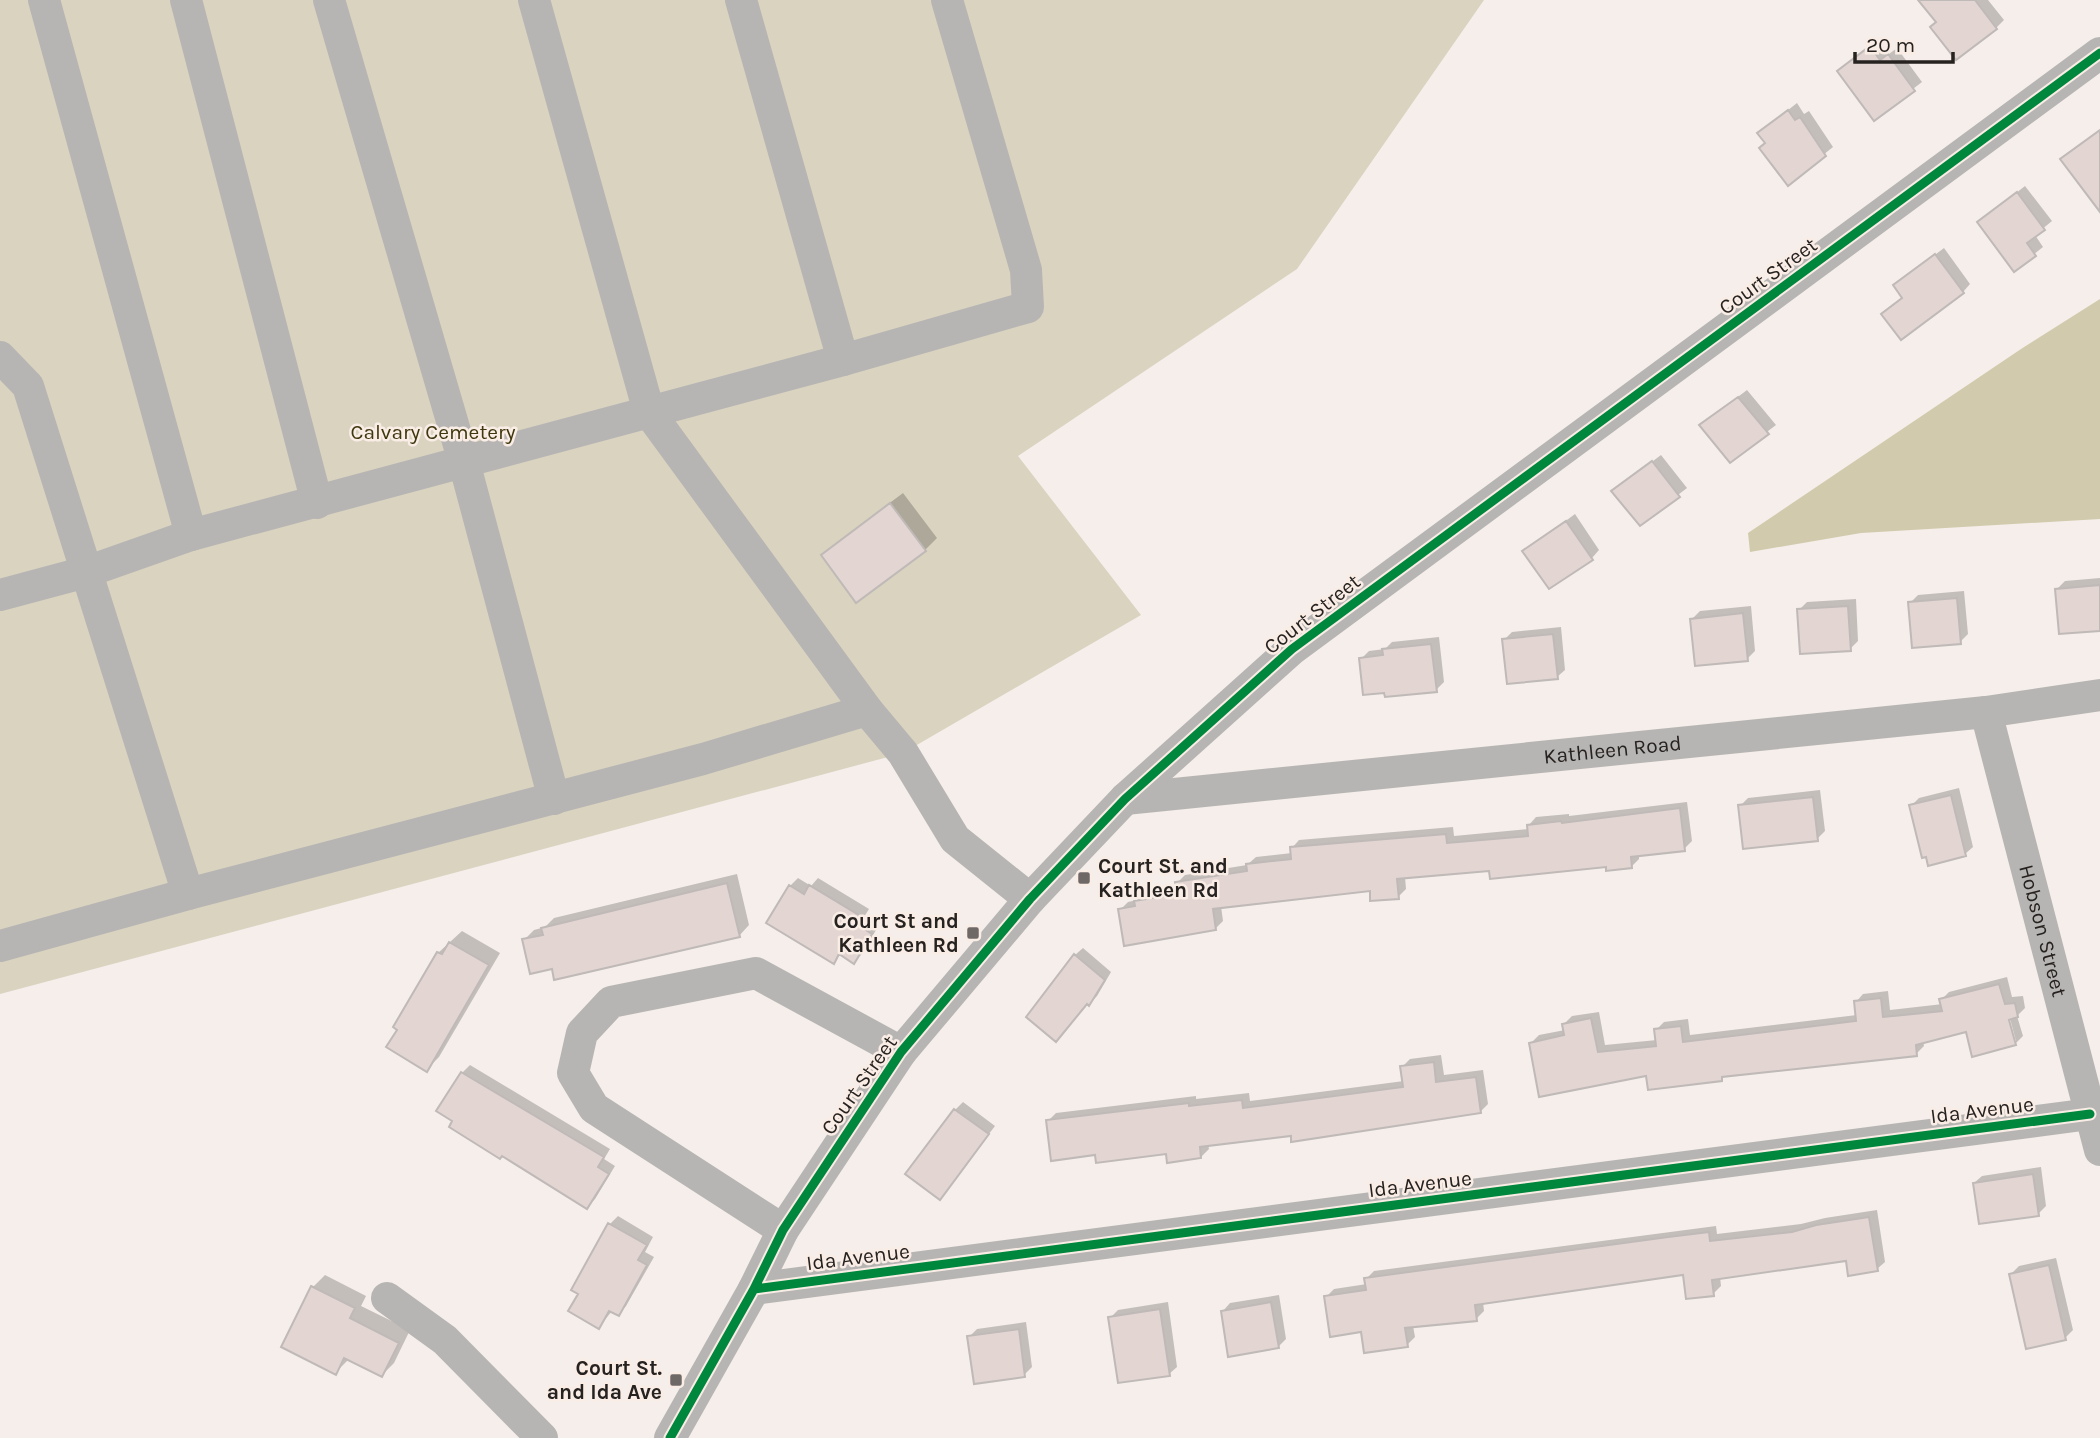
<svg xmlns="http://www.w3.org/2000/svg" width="2100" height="1438" font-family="Karla,sans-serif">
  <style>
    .green { fill: #d9d3c0 }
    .forest { fill: #d1caac }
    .shadow { fill: #0003; fill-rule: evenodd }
    .building { fill: #e2d5d2; stroke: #bfb9b7; stroke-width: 2 }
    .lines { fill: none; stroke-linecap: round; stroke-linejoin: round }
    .minor { stroke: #b7b5b3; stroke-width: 32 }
    .cycleway-casing { stroke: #f9ede6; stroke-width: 13 }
    .cycleway { stroke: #00873e; stroke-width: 9 }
    .poi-dot { fill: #6e6967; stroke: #f9ede6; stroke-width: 2.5 }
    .labels { text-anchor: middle; stroke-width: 5; stroke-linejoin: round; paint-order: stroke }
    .street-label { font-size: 21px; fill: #262220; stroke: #f9ede6 }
    .park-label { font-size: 21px; fill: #3e380e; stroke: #f9ede6 }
    .poi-label { font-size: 21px; font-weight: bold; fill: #262220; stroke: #f9ede6; text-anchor: end }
  </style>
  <rect width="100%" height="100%" fill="#f5eeea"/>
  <path class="green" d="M 0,0 L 1484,0 L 1297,269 L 1018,456 L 1141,615 L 903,753 L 0,994 Z"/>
  <path class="forest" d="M 2100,299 L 2100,519 L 1861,533 L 1750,552 L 1748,533 L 2021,349 Z"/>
  <path class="shadow" d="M 1933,0 L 1988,0 L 2004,20 L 1996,28 L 1938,21 Z
    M 1878,40 L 1889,54 L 1897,48 L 1922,82 L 1874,119 L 1847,64 Z
    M 1797,103 L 1804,114 L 1809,111 L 1833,147 L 1788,183 L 1767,143 L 1759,133 Z
    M 2025,186 L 2052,221 L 2035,235 L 2043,247 L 2014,270 L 1979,222 Z
    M 1944,248 L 1970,284 L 1963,292 L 1884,314 L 1904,297 L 1895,285 Z
    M 1747,390 L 1776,425 L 1730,460 L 1710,418 Z
    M 1661,455 L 1687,488 L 1640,524 L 1613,491 Z
    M 903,493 L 937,538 L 925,550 L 823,556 L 835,544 Z
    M 1575,514 L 1599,550 L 1592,558 L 1525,551 Z
    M 2100,578 L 2100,629 L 2057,589 L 2065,581 Z
    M 1964,591 L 1968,634 L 1960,642 L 1910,603 L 1918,595 Z
    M 1856,599 L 1858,641 L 1850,649 L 1799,610 L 1807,602 Z
    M 1751,606 L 1755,651 L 1747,659 L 1692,619 L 1700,611 Z
    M 1561,627 L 1565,670 L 1557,677 L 1504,640 L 1512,632 Z
    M 1439,637 L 1444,682 L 1436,690 L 1361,659 L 1369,651 L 1385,649 L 1392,642 Z
    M 1959,788 L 1973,847 L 1965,854 L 1911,806 L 1919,798 Z
    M 1820,790 L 1825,831 L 1817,839 L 1740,806 L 1748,798 Z
    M 1687,802 L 1692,841 L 1684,849 L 1639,855 L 1639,859 L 1632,866 L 1607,865 L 1491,870 L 1405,877 L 1406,889 L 1398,897 L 1371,889 L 1221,906 L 1223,921 L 1215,929 L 1120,910 L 1128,902 L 1137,900 L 1143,894 L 1178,888 L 1177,883 L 1185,875 L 1247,865 L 1256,857 L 1292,853 L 1292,848 L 1299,840 L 1453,827 L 1454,836 L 1529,829 L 1529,825 L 1536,817 L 1569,814 L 1569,816 Z
    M 737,874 L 749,925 L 739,936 L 553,966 L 524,940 L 534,930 L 545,927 L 554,918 Z
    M 798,878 L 811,886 L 818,878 L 869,909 L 864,917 L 879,925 L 862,954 L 854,961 L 841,953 L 833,961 L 790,886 Z
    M 462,931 L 500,953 L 439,1057 L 427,1069 L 438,953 Z
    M 1083,948 L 1111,972 L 1097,996 L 1089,1004 L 1075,955 Z
    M 2007,977 L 2012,997 L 2023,996 L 2025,1008 L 2017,1016 L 2023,1036 L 2015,1044 L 1967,1029 L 1923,1041 L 1924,1046 L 1916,1054 L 1725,1075 L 1721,1079 L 1647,1074 L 1531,1043 L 1539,1035 L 1565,1030 L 1564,1024 L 1572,1016 L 1599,1012 L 1605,1045 L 1657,1040 L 1656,1030 L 1664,1022 L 1688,1019 L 1690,1035 L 1857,1015 L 1856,1002 L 1863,994 L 1888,991 L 1890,1010 L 1943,1004 L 1941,1000 L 1949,992 ZM 2008,1011 L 2016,1041 L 2013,1041 L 2005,1012 Z
    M 1441,1055 L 1444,1075 L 1483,1070 L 1488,1104 L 1481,1111 L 1208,1144 L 1209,1149 L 1201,1157 L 1168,1152 L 1096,1153 L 1048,1121 L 1056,1113 L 1196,1096 L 1196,1099 L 1249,1093 L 1250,1101 L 1404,1081 L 1402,1067 L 1410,1059 Z
    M 470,1065 L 610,1149 L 604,1159 L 615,1166 L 595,1199 L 587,1207 L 462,1073 Z
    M 963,1102 L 995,1126 L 940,1198 L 955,1110 Z
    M 2041,1167 L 2046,1206 L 2038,1214 L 1974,1183 L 1982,1176 Z
    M 1877,1210 L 1885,1262 L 1877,1269 L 1847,1259 L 1720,1277 L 1721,1286 L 1713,1294 L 1685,1273 L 1483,1302 L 1484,1311 L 1476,1319 L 1413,1326 L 1415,1337 L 1407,1345 L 1362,1330 L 1326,1297 L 1334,1289 L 1367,1284 L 1366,1279 L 1374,1271 L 1716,1226 L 1717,1234 L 1801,1224 L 1825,1218 Z
    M 618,1216 L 653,1237 L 645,1252 L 654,1257 L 626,1306 L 619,1314 L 612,1311 L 599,1327 L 610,1224 Z
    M 2056,1258 L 2073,1330 L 2065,1338 L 2011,1274 L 2019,1266 Z
    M 325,1275 L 366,1296 L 361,1306 L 410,1330 L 394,1363 L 382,1375 L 349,1359 L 336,1372 L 313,1287 Z
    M 1279,1295 L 1286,1339 L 1278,1347 L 1223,1311 L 1230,1303 Z
    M 1168,1302 L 1177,1367 L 1169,1374 L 1110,1318 L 1118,1310 Z
    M 1026,1322 L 1032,1367 L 1024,1375 L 969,1337 L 977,1329 Z"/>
  <path class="building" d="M 1918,0 L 1975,0 L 1997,29 L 1956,60 L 1930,27 L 1936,22 Z
    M 1870,46 L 1880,60 L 1888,54 L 1915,91 L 1874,121 L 1837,71 Z
    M 1788,110 L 1795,120 L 1800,117 L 1826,156 L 1788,186 L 1759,148 L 1765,143 L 1757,133 Z
    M 2100,130 L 2100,212 L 2060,159 Z
    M 2017,192 L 2045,230 L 2027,243 L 2036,256 L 2014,272 L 1977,222 Z
    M 1935,254 L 1964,293 L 1901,340 L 1881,314 L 1902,298 L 1893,285 Z
    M 1738,397 L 1769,434 L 1730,463 L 1699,425 Z
    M 1652,461 L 1680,497 L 1640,526 L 1611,491 Z
    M 890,503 L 926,551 L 856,603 L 821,555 Z
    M 1566,521 L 1593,560 L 1549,589 L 1522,551 Z
    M 2100,585 L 2100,631 L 2059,634 L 2055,589 Z
    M 1957,598 L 1961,644 L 1912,648 L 1908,602 Z
    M 1848,606 L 1851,651 L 1800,654 L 1797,609 Z
    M 1743,613 L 1748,661 L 1695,666 L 1690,619 Z
    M 1553,634 L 1558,679 L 1507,684 L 1502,639 Z
    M 1431,644 L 1437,692 L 1385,697 L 1384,693 L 1363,695 L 1359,658 L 1383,655 L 1382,649 Z
    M 1951,795 L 1966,856 L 1928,866 L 1926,857 L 1922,858 L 1909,805 Z
    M 1813,797 L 1818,841 L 1743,849 L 1738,805 Z
    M 1680,808 L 1685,851 L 1631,857 L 1632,868 L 1606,871 L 1606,867 L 1490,879 L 1489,871 L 1397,879 L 1399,899 L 1370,901 L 1370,891 L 1213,909 L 1216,930 L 1124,946 L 1118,909 L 1135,906 L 1134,901 L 1177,894 L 1175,882 L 1247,871 L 1246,864 L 1291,859 L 1290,847 L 1446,834 L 1447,843 L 1528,836 L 1527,825 L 1561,821 L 1562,823 Z
    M 727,883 L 740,937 L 554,980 L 552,969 L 530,974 L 522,939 L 543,935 L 541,928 Z
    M 789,885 L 804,894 L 809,885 L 862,917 L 858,925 L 872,934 L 854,964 L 839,954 L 834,964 L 766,923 Z
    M 449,942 L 489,965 L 427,1072 L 386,1047 L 397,1030 L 393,1027 L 437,952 L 442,954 Z
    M 1074,954 L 1105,980 L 1089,1006 L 1087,1004 L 1056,1042 L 1026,1017 Z
    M 1999,984 L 2005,1004 L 2015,1003 L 2018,1017 L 2009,1020 L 2016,1045 L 1972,1057 L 1966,1032 L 1916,1045 L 1917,1056 L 1722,1077 L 1722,1081 L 1648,1090 L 1646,1076 L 1539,1097 L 1529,1043 L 1564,1035 L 1562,1024 L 1591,1018 L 1598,1052 L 1656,1046 L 1654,1029 L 1681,1026 L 1683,1042 L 1856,1021 L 1854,1001 L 1881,998 L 1883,1017 L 1942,1011 L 1939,999 Z
    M 1434,1062 L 1436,1082 L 1476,1077 L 1481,1113 L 1291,1142 L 1291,1136 L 1200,1147 L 1201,1158 L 1167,1163 L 1166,1154 L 1096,1163 L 1095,1155 L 1051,1161 L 1046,1120 L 1189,1103 L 1189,1106 L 1242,1100 L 1243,1108 L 1403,1087 L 1400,1066 Z
    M 461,1072 L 604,1157 L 598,1167 L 609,1174 L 587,1209 L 502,1156 L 500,1159 L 449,1127 L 452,1121 L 436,1111 Z
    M 954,1109 L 989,1134 L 940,1200 L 905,1174 Z
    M 2033,1174 L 2039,1216 L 1979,1224 L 1973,1183 Z
    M 1869,1217 L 1878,1271 L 1848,1276 L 1846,1261 L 1712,1280 L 1714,1296 L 1686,1299 L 1683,1275 L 1475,1305 L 1477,1321 L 1405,1328 L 1408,1347 L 1364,1353 L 1361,1332 L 1330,1337 L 1324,1296 L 1366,1290 L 1364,1278 L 1668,1237 L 1709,1232 L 1710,1241 L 1792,1232 L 1816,1225 Z
    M 608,1223 L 647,1245 L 638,1260 L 647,1265 L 619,1316 L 609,1311 L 599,1329 L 568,1311 L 578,1294 L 571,1290 Z
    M 2049,1265 L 2066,1340 L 2026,1349 L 2009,1274 Z
    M 311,1286 L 355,1308 L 350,1318 L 399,1343 L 382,1377 L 344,1358 L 336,1375 L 281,1347 Z
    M 1271,1302 L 1279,1348 L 1228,1357 L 1221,1311 Z
    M 1160,1309 L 1170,1376 L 1118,1383 L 1108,1317 Z
    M 1019,1329 L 1025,1377 L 974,1384 L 967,1336 Z"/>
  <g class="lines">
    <g class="minor">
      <path d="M 44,0 L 191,535"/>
      <path d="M 186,0 L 317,503"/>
      <path d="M 329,0 L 464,462 L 554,799"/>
      <path d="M 534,0 L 649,412 L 867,710 L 903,753 L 955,839 L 1030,899"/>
      <path d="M 741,0 L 843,360"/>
      <path d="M 0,357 L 28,386 L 188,894 L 703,759 L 867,710"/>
      <path d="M 0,595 L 86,572 L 191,535 L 843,360 L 1028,307 L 1026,270 L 947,0"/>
      <path id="s1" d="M 1986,712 L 2100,1150"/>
      <path id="s2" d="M 1125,799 L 1986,712 L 2100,695"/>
      <path d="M 0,946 L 188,894"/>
      <path d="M 783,1230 L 594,1108 L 573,1073 L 582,1033 L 611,1002 L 756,973 L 901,1052"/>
      <path d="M 754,1289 L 2090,1114"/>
      <path d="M 387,1298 L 445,1340 L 542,1438"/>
      <path d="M 670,1438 L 754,1289 L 783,1230 L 901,1052 L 1030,899 L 1125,799 L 1292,649 L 2100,53"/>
    </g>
    <g class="cycleway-casing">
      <path id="cycleway" d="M 754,1289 L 2090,1114
        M 670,1438 L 754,1289 L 783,1230 L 901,1052 L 1030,899 L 1125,799 L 1292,649 L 2100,53"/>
    </g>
    <use href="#cycleway" class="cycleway"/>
  </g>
  <g class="poi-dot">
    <rect x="1077" y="871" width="14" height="14" rx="3.5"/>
    <rect x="966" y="926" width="14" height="14" rx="3.5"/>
    <rect x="669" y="1373" width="14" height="14" rx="3.5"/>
  </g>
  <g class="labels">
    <g class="street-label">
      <text transform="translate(1768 276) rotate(-36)" y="7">Court Street</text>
      <text transform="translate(1312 614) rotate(-38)" y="7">Court Street</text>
      <text dy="7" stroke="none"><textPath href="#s2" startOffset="490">Kathleen Road</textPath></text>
      <text dy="7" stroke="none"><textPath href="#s1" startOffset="226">Hobson Street</textPath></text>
      <text transform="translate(859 1085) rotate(-55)" y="7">Court Street</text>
      <text transform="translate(1982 1110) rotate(-7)" y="7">Ida Avenue</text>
      <text transform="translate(1420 1184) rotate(-7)" y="7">Ida Avenue</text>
      <text transform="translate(858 1257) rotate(-7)" y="7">Ida Avenue</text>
    </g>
    <g class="park-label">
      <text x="433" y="439">Calvary Cemetery</text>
    </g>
    <g class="poi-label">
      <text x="1098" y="873" text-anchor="start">Court St. and<tspan x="1098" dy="24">Kathleen Rd</tspan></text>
      <text x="959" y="928">Court St and<tspan x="959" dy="24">Kathleen Rd</tspan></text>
      <text x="662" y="1375">Court St.<tspan x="662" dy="24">and Ida Ave</tspan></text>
    </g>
  </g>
  <path d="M1855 52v10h98v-10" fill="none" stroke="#262220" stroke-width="3.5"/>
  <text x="1866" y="52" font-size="21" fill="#262220" stroke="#f9ede6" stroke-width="5" paint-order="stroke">20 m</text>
</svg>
